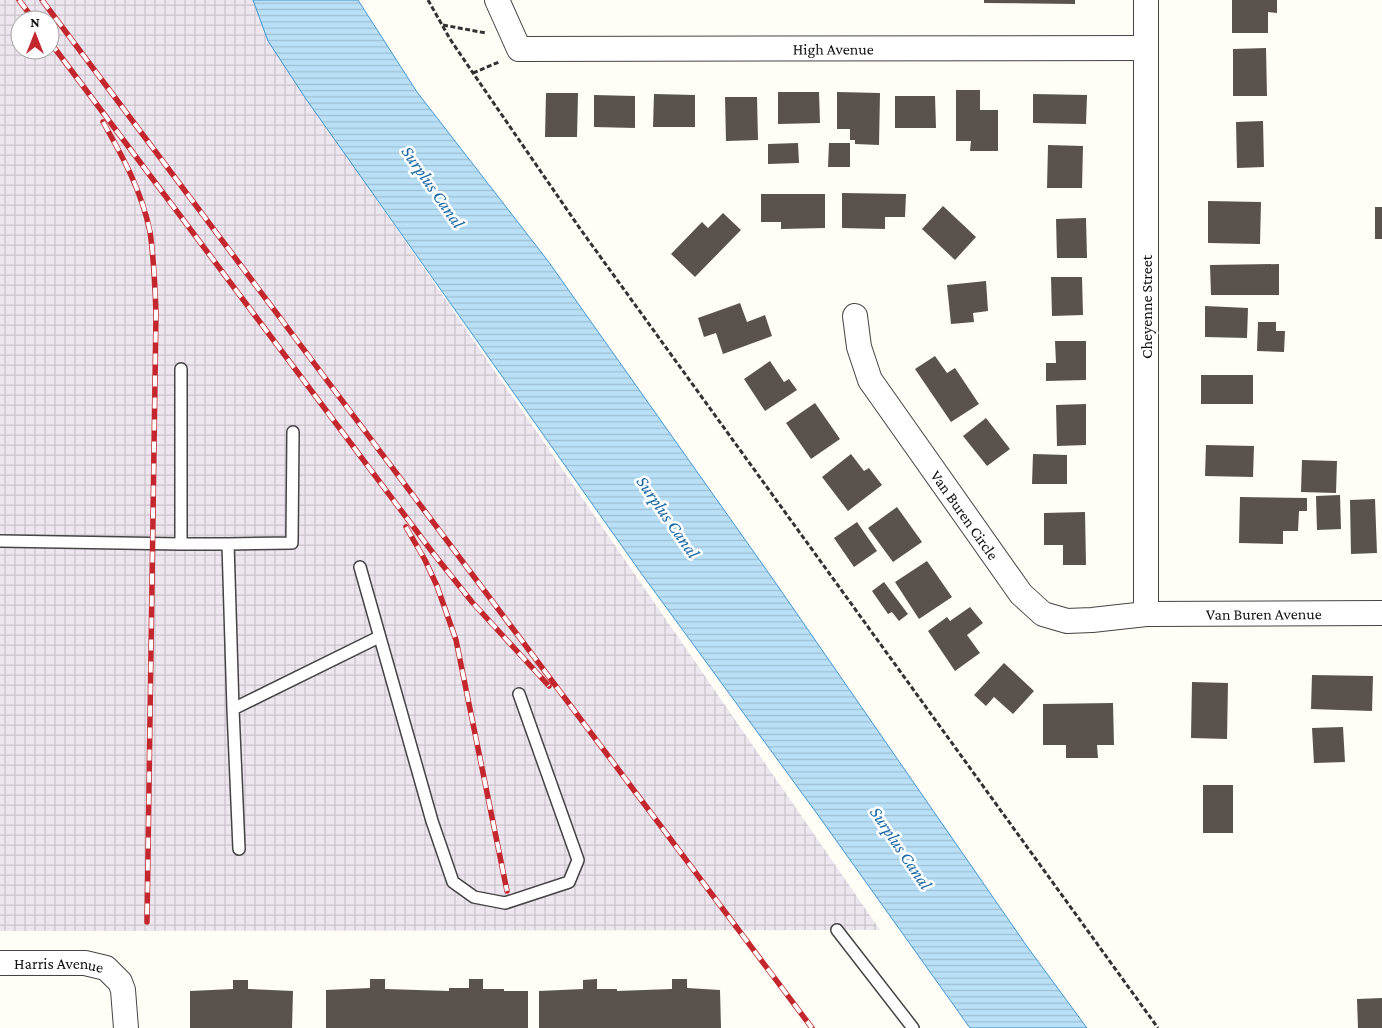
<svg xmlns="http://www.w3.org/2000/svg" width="1382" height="1028" font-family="'Crimson Pro',serif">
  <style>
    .industrial { fill: url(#industrial-grid); fill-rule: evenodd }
    .water { fill: url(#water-rules); stroke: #3f96cf }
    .building { fill: #5a524d }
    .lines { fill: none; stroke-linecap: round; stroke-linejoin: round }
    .lane-casing { stroke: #444; stroke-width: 14 }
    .street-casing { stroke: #444; stroke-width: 26 }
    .path { stroke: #333; stroke-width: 3; stroke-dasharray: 5 2.5; stroke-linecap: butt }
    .lane { stroke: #fff; stroke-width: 11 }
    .street { stroke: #fff; stroke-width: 24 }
    .rail-casing { stroke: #c4262e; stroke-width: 5.5 }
    .rail { stroke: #fff; stroke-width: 4; stroke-dasharray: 11; stroke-linecap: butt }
    .labels { text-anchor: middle; stroke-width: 5; stroke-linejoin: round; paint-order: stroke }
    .street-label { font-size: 16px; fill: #111; stroke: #fff }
    .water-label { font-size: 18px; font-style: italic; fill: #1768a6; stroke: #fff }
  </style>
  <defs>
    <pattern id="industrial-grid" width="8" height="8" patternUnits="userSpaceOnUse" patternTransform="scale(1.25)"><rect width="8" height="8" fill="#eee6ef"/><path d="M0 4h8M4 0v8" fill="none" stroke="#cbc4cc"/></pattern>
    <pattern id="water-rules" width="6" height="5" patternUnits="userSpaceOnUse" patternTransform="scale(1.25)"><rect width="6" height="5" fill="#b9e0f7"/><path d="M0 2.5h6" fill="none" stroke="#9ebfd3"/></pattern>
  </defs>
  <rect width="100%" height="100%" fill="#fffdf5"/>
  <path class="industrial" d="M 0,0 L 259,0 L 299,87 L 880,930 L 0,931 ZM 20,20 L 50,20 L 50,50 L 20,50 Z"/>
  <path class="water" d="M 253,0 L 358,0 L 417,92 L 548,261 L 775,582 L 1026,945 L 1087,1028 L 970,1028 L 818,815 L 641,573 L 306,99 L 268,41 Z"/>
  <path class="building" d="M 984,0 L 1075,0 L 1075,4 L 984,3 Z
    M 1232,0 L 1277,0 L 1277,13 L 1268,12 L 1268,33 L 1232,33 Z
    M 1266,48 L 1267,96 L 1233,96 L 1233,49 Z
    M 956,90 L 980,90 L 980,110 L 998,110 L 998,151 L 970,151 L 971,141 L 956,141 Z
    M 778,92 L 819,92 L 820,123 L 778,124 Z
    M 837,92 L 880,93 L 879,145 L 855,144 L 855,140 L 850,140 L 850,129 L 837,129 Z
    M 546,93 L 578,93 L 577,137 L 545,137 Z
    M 654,94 L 695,95 L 695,127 L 653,127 Z
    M 1033,94 L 1087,95 L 1086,124 L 1033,123 Z
    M 594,95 L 635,96 L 635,128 L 594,127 Z
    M 895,96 L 935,96 L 936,128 L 895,128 Z
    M 725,97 L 757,97 L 758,140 L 726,141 Z
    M 1263,121 L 1264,167 L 1237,168 L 1236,122 Z
    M 798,143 L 799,163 L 768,164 L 768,144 Z
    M 829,143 L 850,143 L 850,167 L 828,167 Z
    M 1048,145 L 1083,146 L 1082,188 L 1047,188 Z
    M 842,193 L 906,194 L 905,217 L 885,217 L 885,229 L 842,228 Z
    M 761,194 L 825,194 L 825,228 L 781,229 L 781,222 L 761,222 Z
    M 1208,201 L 1261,202 L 1260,244 L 1208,243 Z
    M 943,206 L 976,237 L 955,260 L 922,229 Z
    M 1375,207 L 1382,207 L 1382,239 L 1375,239 Z
    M 723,213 L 741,230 L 695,277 L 671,254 L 702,222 L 708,228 Z
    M 1086,218 L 1087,258 L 1057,258 L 1056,219 Z
    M 1279,264 L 1279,295 L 1211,295 L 1210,265 Z
    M 1051,277 L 1082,277 L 1083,315 L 1052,316 Z
    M 986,281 L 988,311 L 973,313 L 974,322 L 951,324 L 947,285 Z
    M 740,303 L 747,322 L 765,315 L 772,336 L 723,354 L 716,333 L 704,337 L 698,318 Z
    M 1205,306 L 1248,308 L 1247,338 L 1205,337 Z
    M 1258,322 L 1276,322 L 1276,331 L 1285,331 L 1284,352 L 1257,351 Z
    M 1055,341 L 1086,341 L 1086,380 L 1046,381 L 1046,363 L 1056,363 Z
    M 935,356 L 947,373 L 955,368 L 979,404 L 951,422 L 915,369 Z
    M 770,361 L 784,382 L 789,379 L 797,390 L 765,411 L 744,379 Z
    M 1201,375 L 1253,375 L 1253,404 L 1201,404 Z
    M 815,403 L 840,439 L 811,459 L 786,423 Z
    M 1086,404 L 1086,445 L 1057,446 L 1056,405 Z
    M 986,418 L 1010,449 L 987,466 L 963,436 Z
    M 1206,445 L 1254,446 L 1253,477 L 1205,476 Z
    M 851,454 L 864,471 L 869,468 L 882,485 L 848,511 L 822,477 Z
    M 1033,454 L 1067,455 L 1067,484 L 1032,484 Z
    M 1302,460 L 1337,461 L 1336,493 L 1301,492 Z
    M 1340,495 L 1341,529 L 1317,530 L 1316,496 Z
    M 1240,497 L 1307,498 L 1307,511 L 1299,511 L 1298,531 L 1283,531 L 1283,544 L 1239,543 Z
    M 1375,499 L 1377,553 L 1351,554 L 1350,500 Z
    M 897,507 L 922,542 L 893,562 L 868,528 Z
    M 1085,512 L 1086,565 L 1063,565 L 1063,545 L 1044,545 L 1044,513 Z
    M 857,522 L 877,551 L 854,567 L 834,538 Z
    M 927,561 L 952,597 L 919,619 L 895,582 Z
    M 884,582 L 908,614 L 899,621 L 892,612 L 888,614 L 872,591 Z
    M 970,607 L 983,623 L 967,635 L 980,653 L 955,671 L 928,631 L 947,617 L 950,621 Z
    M 1004,663 L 1034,691 L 1013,714 L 994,697 L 986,706 L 974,695 Z
    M 1312,675 L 1373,676 L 1372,711 L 1311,709 Z
    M 1192,682 L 1228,683 L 1227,739 L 1191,738 Z
    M 1113,703 L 1114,745 L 1097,745 L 1098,758 L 1066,758 L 1066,745 L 1043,745 L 1043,704 Z
    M 1343,727 L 1345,762 L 1314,763 L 1312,728 Z
    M 1203,785 L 1233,785 L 1233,833 L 1203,833 Z
    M 370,979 L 385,979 L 385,989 L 449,991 L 449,988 L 469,988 L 469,979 L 483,979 L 483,989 L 504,989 L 504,991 L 528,991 L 528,1028 L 326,1028 L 326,990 L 370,988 Z
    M 597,979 L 597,989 L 617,989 L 617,991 L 672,989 L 672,979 L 687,979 L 687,988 L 720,990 L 721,1028 L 539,1028 L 539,991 L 583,989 L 583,980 Z
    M 233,980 L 248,980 L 248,989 L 293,991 L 292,1028 L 190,1028 L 190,991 L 233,989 Z
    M 1382,998 L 1382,1028 L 1358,1028 L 1357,999 Z"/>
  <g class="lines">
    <g class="lane-casing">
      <path id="lane" d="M 0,541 L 181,544 L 181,369
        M 181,544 L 228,544 L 233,709 L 239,849
        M 228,544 L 292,543 L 293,432
        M 360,567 L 432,821 L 453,882 L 474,897 L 505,903 L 569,882 L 578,860 L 519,694
        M 233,709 L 379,637
        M 837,930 L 913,1028"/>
    </g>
    <g class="street-casing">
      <g id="street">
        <path id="s1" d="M 497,0 L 519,49 L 1146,48"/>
        <path d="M 1146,0 L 1146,614"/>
        <path id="s2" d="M 855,316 L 859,347 L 870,380 L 1021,594 L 1043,614 L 1067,621 L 1092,620 L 1146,614 L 1382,613"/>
        <path id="s3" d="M 0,963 L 85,963 L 106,968 L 120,982 L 123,990 L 126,1028"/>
      </g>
    </g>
    <path class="path" d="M 428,0 L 450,39 L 473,73 L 581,230 L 1158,1028
      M 443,25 L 486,33
      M 473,73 L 499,62"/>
    <use href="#lane" class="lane"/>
    <use href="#street" class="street"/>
    <g class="rail-casing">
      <path id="rail" d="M 19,0 L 34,20
        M 42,0 L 812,1028
        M 50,42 L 433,553 L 472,602 L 549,686
        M 103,122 C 123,157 142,192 150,232 C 154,259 155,286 156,313 L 147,922
        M 406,527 L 425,560 L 437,586 L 456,640 L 507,891"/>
    </g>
    <use href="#rail" class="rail"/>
  </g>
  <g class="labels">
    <g class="street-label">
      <text dy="6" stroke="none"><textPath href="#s1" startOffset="368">High Avenue</textPath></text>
      <text transform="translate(1146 307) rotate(-90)" y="6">Cheyenne Street</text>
      <text dy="6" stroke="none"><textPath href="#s2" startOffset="231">Van Buren Circle</textPath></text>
      <text dy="6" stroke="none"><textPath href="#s2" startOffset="580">Van Buren Avenue</textPath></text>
      <text dy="6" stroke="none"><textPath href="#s3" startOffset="59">Harris Avenue</textPath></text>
    </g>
    <g class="water-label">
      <text transform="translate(433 187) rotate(55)" y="6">Surplus Canal</text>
      <text transform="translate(668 517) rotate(55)" y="6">Surplus Canal</text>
      <text transform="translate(901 848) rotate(56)" y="6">Surplus Canal</text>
    </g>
  </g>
  <g transform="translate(35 35)"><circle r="24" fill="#ffffff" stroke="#a0a0a0"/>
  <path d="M0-4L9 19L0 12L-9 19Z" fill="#c4262e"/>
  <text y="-8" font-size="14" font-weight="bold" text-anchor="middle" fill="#111111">N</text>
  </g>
</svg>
